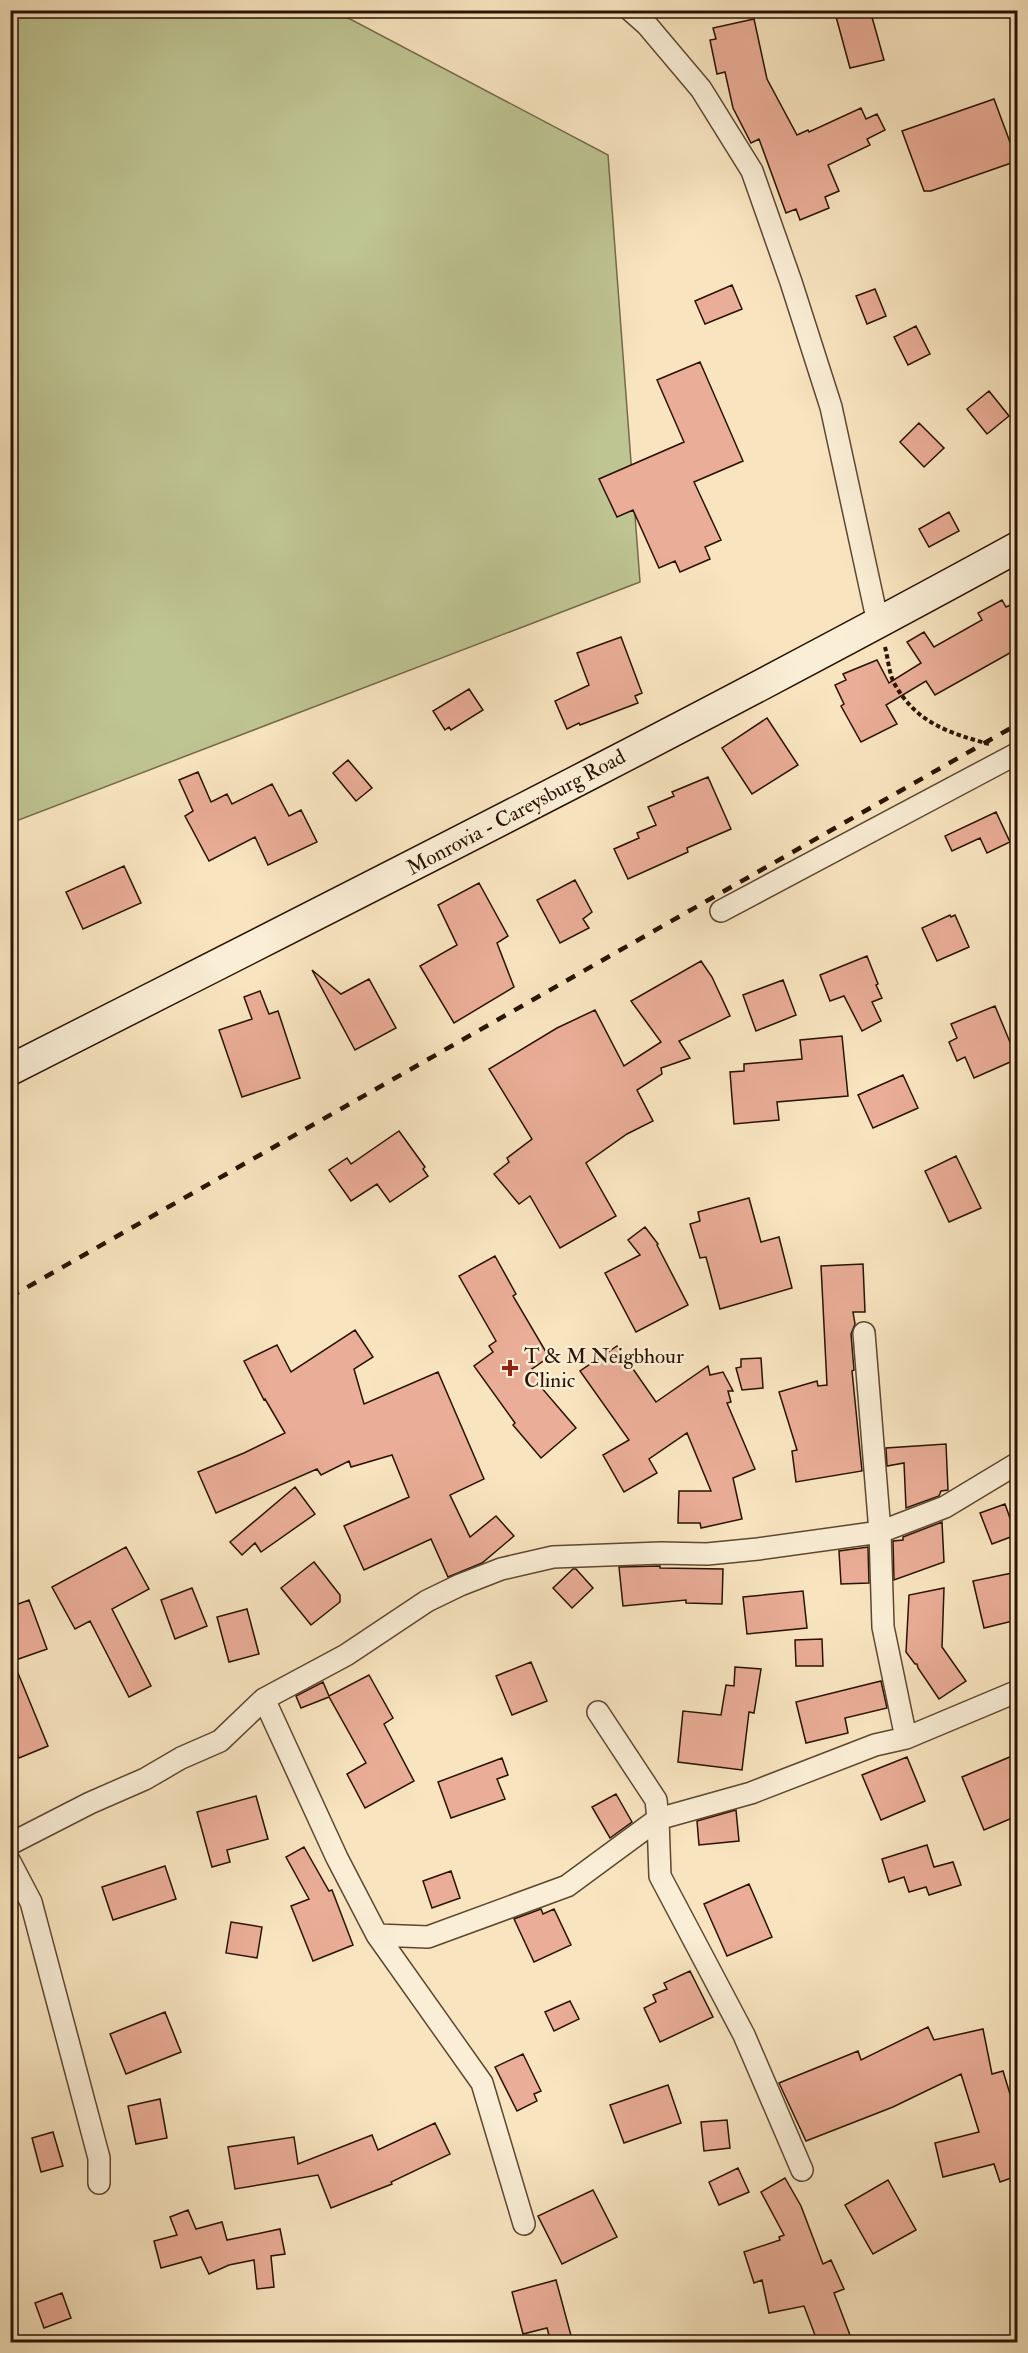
<svg xmlns="http://www.w3.org/2000/svg" width="1028" height="2353" font-family="'IM FELL Double Pica',serif">
  <style>
    .green { fill: #bec492; stroke: #746b49; stroke-width: 1.5 }
    .building { fill: #eaad97; stroke: #2a1200; stroke-width: 1.5 }
    .lines { fill: none; stroke-linecap: round; stroke-linejoin: round }
    .minor-casing { stroke: #5e4730; stroke-width: 24 }
    .secondary-casing { stroke: #2a1200; stroke-width: 33 }
    .path { stroke: #2a1200; stroke-width: 4; stroke-dasharray: 4.5 3; stroke-linecap: butt }
    .minor { stroke: #faeed6; stroke-width: 21 }
    .secondary { stroke: #faeed6; stroke-width: 30 }
    .rail { stroke: #2a1200; stroke-width: 4.5; stroke-dasharray: 10 10; stroke-linecap: butt }
    .poi-dot { fill: #8f2418; stroke: #faeed6; stroke-width: 2 }
    .labels { text-anchor: middle; stroke-width: 5; stroke-linejoin: round; paint-order: stroke }
    .street-label { font-size: 21px; fill: #2a1200; stroke: #faeed6 }
    .poi-label { font-size: 21px; fill: #2a1200; stroke: #faeed6; text-anchor: start }
  </style>
  <rect width="100%" height="100%" fill="#f8e5c0"/>
  <filter id="stains"><feTurbulence type="fractalNoise" baseFrequency=".00333" numOctaves="4"/><feColorMatrix values="0 0 0 0 .2 0 0 0 0 .09 0 0 0 0 .02 0 0 0 .5 -.17"/></filter>
  <radialGradient id="worn" r=".72"><stop offset=".6" stop-color="#630" stop-opacity="0"/><stop offset="1" stop-color="#630" stop-opacity=".3"/></radialGradient>
  <path class="green" d="M 11,11 L 335,11 L 608,155 L 640,582 L 11,823 Z"/>
  <path class="building" d="M 846,10 L 870,10 L 884,60 L 850,68 L 835,13 Z
    M 754,19 L 767,79 L 797,135 L 808,130 L 809,132 L 861,108 L 866,119 L 877,114 L 885,130 L 867,139 L 870,145 L 828,165 L 839,191 L 825,197 L 829,208 L 800,220 L 796,209 L 786,213 L 759,139 L 751,143 L 733,108 L 725,72 L 717,74 L 710,40 L 716,39 L 713,28 Z
    M 994,99 L 1017,161 L 931,191 L 924,191 L 902,131 Z
    M 732,285 L 742,309 L 705,324 L 695,301 Z
    M 875,289 L 886,316 L 867,324 L 856,296 Z
    M 916,326 L 930,354 L 908,365 L 894,337 Z
    M 700,362 L 743,461 L 694,482 L 721,540 L 705,547 L 710,559 L 680,572 L 675,561 L 659,568 L 633,510 L 617,517 L 599,479 L 684,442 L 657,380 Z
    M 989,391 L 1009,416 L 987,434 L 967,409 Z
    M 919,423 L 944,448 L 924,467 L 900,442 Z
    M 949,512 L 959,531 L 929,547 L 919,529 Z
    M 1002,600 L 1006,607 L 1017,602 L 1017,649 L 935,695 L 926,681 L 886,705 L 897,724 L 861,742 L 841,706 L 844,704 L 835,685 L 846,680 L 843,674 L 877,660 L 889,683 L 921,663 L 907,642 L 924,632 L 934,647 L 982,620 L 978,613 Z
    M 621,637 L 642,693 L 635,696 L 638,703 L 580,725 L 579,723 L 567,729 L 555,701 L 589,685 L 577,653 Z
    M 469,689 L 483,710 L 451,730 L 449,727 L 445,730 L 433,711 Z
    M 767,718 L 798,765 L 752,794 L 722,748 Z
    M 348,760 L 372,788 L 356,801 L 333,773 Z
    M 198,772 L 211,802 L 227,794 L 232,804 L 272,784 L 289,816 L 301,810 L 317,842 L 268,865 L 255,837 L 209,861 L 185,816 L 193,811 L 179,780 Z
    M 708,777 L 731,829 L 687,848 L 688,852 L 628,879 L 614,849 L 639,838 L 637,833 L 656,825 L 648,807 L 674,796 L 672,792 Z
    M 996,812 L 1010,842 L 987,853 L 980,838 L 952,851 L 945,836 Z
    M 124,866 L 141,903 L 83,929 L 66,892 Z
    M 575,880 L 592,912 L 583,919 L 589,928 L 560,943 L 537,900 Z
    M 479,883 L 508,936 L 497,943 L 514,987 L 454,1023 L 420,966 L 457,945 L 438,905 Z
    M 950,915 L 951,917 L 955,915 L 969,947 L 937,961 L 922,928 Z
    M 867,956 L 878,984 L 876,985 L 882,998 L 872,1002 L 881,1021 L 862,1031 L 844,996 L 830,1001 L 820,975 Z
    M 701,961 L 712,977 L 730,1016 L 679,1041 L 690,1058 L 661,1068 L 662,1074 L 637,1090 L 653,1121 L 627,1134 L 586,1163 L 616,1216 L 560,1248 L 530,1196 L 519,1204 L 494,1174 L 509,1162 L 507,1158 L 532,1139 L 489,1069 L 557,1028 L 595,1010 L 624,1066 L 661,1042 L 631,1001 Z
    M 312,970 L 341,994 L 369,979 L 396,1028 L 355,1050 Z
    M 783,980 L 796,1015 L 756,1031 L 743,995 Z
    M 260,991 L 269,1014 L 278,1011 L 300,1078 L 242,1097 L 219,1030 L 252,1019 L 244,997 Z
    M 995,1006 L 1017,1059 L 974,1078 L 965,1057 L 957,1061 L 949,1042 L 957,1038 L 951,1024 Z
    M 842,1036 L 848,1096 L 777,1102 L 779,1120 L 734,1124 L 730,1072 L 744,1071 L 744,1064 L 802,1059 L 800,1040 Z
    M 903,1075 L 918,1108 L 873,1128 L 858,1095 Z
    M 399,1131 L 425,1167 L 423,1169 L 428,1176 L 390,1202 L 377,1184 L 351,1201 L 329,1170 L 347,1158 L 351,1164 Z
    M 956,1156 L 981,1208 L 949,1222 L 925,1171 Z
    M 749,1198 L 761,1242 L 779,1237 L 792,1288 L 720,1309 L 706,1257 L 700,1258 L 690,1224 L 700,1221 L 698,1212 Z
    M 645,1227 L 658,1244 L 657,1245 L 688,1305 L 636,1332 L 605,1273 L 640,1255 L 628,1240 Z
    M 495,1256 L 516,1294 L 513,1296 L 549,1357 L 532,1369 L 543,1384 L 540,1386 L 576,1428 L 541,1458 L 513,1425 L 515,1423 L 474,1366 L 493,1352 L 489,1346 L 496,1341 L 459,1276 Z
    M 863,1264 L 865,1312 L 853,1312 L 855,1324 L 851,1334 L 854,1370 L 852,1371 L 862,1471 L 796,1482 L 792,1451 L 797,1450 L 779,1392 L 817,1381 L 818,1386 L 827,1385 L 821,1266 Z
    M 355,1330 L 373,1357 L 354,1369 L 364,1404 L 438,1372 L 484,1479 L 450,1495 L 470,1537 L 496,1516 L 514,1536 L 482,1563 L 448,1577 L 431,1539 L 364,1570 L 344,1526 L 409,1497 L 392,1455 L 351,1467 L 349,1461 L 321,1475 L 317,1469 L 216,1513 L 198,1472 L 244,1453 L 285,1433 L 265,1399 L 264,1400 L 244,1361 L 277,1345 L 291,1372 Z
    M 617,1346 L 656,1402 L 708,1366 L 710,1375 L 723,1372 L 733,1391 L 728,1391 L 731,1402 L 727,1403 L 755,1469 L 733,1478 L 742,1519 L 701,1528 L 700,1523 L 678,1523 L 679,1491 L 711,1491 L 687,1433 L 649,1459 L 657,1473 L 624,1492 L 603,1455 L 629,1440 L 580,1371 Z
    M 761,1358 L 763,1388 L 742,1390 L 736,1368 L 741,1367 L 741,1359 Z
    M 946,1444 L 948,1490 L 941,1491 L 939,1496 L 906,1508 L 904,1463 L 887,1466 L 886,1448 Z
    M 295,1487 L 315,1514 L 261,1552 L 255,1543 L 242,1555 L 230,1542 Z
    M 1005,1504 L 1016,1535 L 992,1544 L 980,1513 Z
    M 942,1522 L 944,1562 L 894,1580 L 893,1541 L 903,1540 L 903,1537 Z
    M 126,1547 L 149,1589 L 112,1609 L 151,1686 L 129,1697 L 90,1621 L 75,1629 L 52,1587 Z
    M 868,1547 L 869,1583 L 841,1584 L 839,1551 Z
    M 314,1562 L 340,1595 L 340,1602 L 311,1625 L 281,1588 Z
    M 660,1566 L 660,1568 L 723,1569 L 722,1604 L 686,1603 L 686,1600 L 623,1606 L 619,1567 Z
    M 573,1569 L 576,1569 L 593,1588 L 572,1608 L 553,1588 Z
    M 1017,1572 L 1017,1620 L 984,1628 L 973,1581 Z
    M 192,1588 L 207,1626 L 175,1639 L 161,1600 Z
    M 944,1588 L 942,1647 L 966,1681 L 939,1699 L 918,1668 L 917,1664 L 915,1664 L 906,1652 L 909,1595 Z
    M 803,1591 L 807,1628 L 747,1634 L 743,1597 Z
    M 29,1600 L 47,1649 L 13,1661 L 48,1746 L 19,1758 L 10,1737 L 10,1607 Z
    M 247,1609 L 259,1654 L 229,1662 L 217,1617 Z
    M 822,1639 L 823,1666 L 796,1666 L 795,1640 Z
    M 531,1662 L 547,1701 L 512,1715 L 496,1676 Z
    M 735,1667 L 761,1669 L 754,1713 L 749,1712 L 742,1770 L 678,1762 L 683,1711 L 721,1715 L 726,1685 L 734,1686 Z
    M 369,1675 L 393,1718 L 384,1724 L 414,1781 L 365,1808 L 347,1774 L 366,1763 L 329,1697 L 301,1708 L 296,1696 L 323,1682 L 329,1696 Z
    M 881,1681 L 887,1708 L 845,1718 L 848,1733 L 806,1743 L 796,1702 Z
    M 1017,1754 L 1017,1816 L 984,1830 L 962,1777 Z
    M 907,1757 L 925,1801 L 881,1820 L 862,1775 Z
    M 502,1758 L 508,1775 L 497,1779 L 505,1799 L 451,1818 L 438,1782 Z
    M 616,1794 L 632,1822 L 610,1838 L 592,1807 Z
    M 256,1796 L 268,1839 L 227,1850 L 230,1862 L 212,1867 L 197,1812 Z
    M 736,1810 L 739,1841 L 699,1845 L 697,1821 Z
    M 927,1845 L 934,1867 L 953,1862 L 961,1885 L 929,1895 L 926,1887 L 909,1892 L 904,1877 L 889,1882 L 882,1859 Z
    M 304,1847 L 329,1891 L 332,1890 L 353,1945 L 313,1961 L 291,1906 L 309,1899 L 286,1857 Z
    M 165,1866 L 176,1899 L 113,1920 L 102,1887 Z
    M 451,1871 L 460,1898 L 432,1908 L 423,1881 Z
    M 749,1884 L 772,1937 L 727,1956 L 704,1904 Z
    M 541,1909 L 543,1914 L 554,1909 L 571,1945 L 534,1962 L 514,1919 Z
    M 231,1922 L 262,1927 L 257,1958 L 226,1953 Z
    M 690,1971 L 713,2017 L 660,2042 L 644,2008 L 656,2002 L 653,1995 L 667,1989 L 664,1983 Z
    M 570,2001 L 579,2019 L 554,2031 L 545,2012 Z
    M 165,2012 L 181,2052 L 126,2074 L 110,2034 Z
    M 928,2027 L 934,2040 L 983,2029 L 992,2074 L 1003,2071 L 1017,2117 L 1017,2176 L 1000,2182 L 994,2164 L 943,2177 L 935,2143 L 979,2132 L 961,2074 L 893,2107 L 806,2141 L 779,2083 L 858,2051 L 861,2060 Z
    M 523,2054 L 541,2091 L 534,2094 L 537,2101 L 517,2111 L 495,2067 Z
    M 668,2085 L 681,2123 L 624,2143 L 610,2105 Z
    M 160,2099 L 167,2138 L 136,2144 L 128,2106 Z
    M 727,2120 L 730,2148 L 704,2151 L 701,2122 Z
    M 435,2123 L 450,2154 L 391,2182 L 392,2184 L 331,2208 L 318,2175 L 235,2189 L 228,2147 L 294,2137 L 298,2164 L 372,2135 L 378,2150 Z
    M 53,2132 L 63,2166 L 41,2172 L 32,2138 Z
    M 738,2168 L 749,2192 L 719,2205 L 709,2182 Z
    M 785,2178 L 801,2206 L 823,2264 L 831,2260 L 844,2289 L 834,2293 L 853,2343 L 818,2343 L 804,2306 L 769,2313 L 762,2280 L 754,2283 L 744,2252 L 780,2240 L 779,2237 L 784,2235 L 761,2192 Z
    M 888,2180 L 916,2230 L 873,2254 L 845,2205 Z
    M 593,2190 L 617,2237 L 562,2264 L 538,2216 Z
    M 188,2210 L 196,2229 L 222,2222 L 227,2240 L 280,2229 L 285,2254 L 271,2256 L 274,2287 L 257,2289 L 254,2260 L 229,2265 L 209,2274 L 201,2257 L 161,2268 L 154,2241 L 177,2235 L 170,2217 Z
    M 556,2280 L 573,2343 L 551,2343 L 547,2328 L 523,2334 L 512,2292 Z
    M 62,2293 L 71,2318 L 44,2328 L 35,2303 Z"/>
  <g class="lines">
    <g class="minor-casing">
      <path id="minor" d="M 630,10 L 647,25 L 701,89 L 752,171 L 791,282 L 831,407 L 878,623
        M 721,911 L 1018,753
        M 864,1333 L 880,1532 L 883,1627 L 906,1738
        M 264,1699 L 337,1858 L 377,1935 L 482,2083 L 524,2224
        M 10,1844 L 90,1803 L 145,1779 L 181,1758 L 220,1741 L 264,1699 L 346,1655 L 427,1601 L 460,1585 L 501,1569 L 553,1557 L 661,1553 L 707,1554 L 758,1549 L 880,1532 L 945,1507 L 1018,1463
        M 10,1862 L 31,1902 L 99,2158 L 99,2183
        M 377,1935 L 428,1937 L 567,1886 L 658,1819 L 656,1800 L 598,1712
        M 802,2170 L 744,2035 L 660,1876 L 658,1819 L 751,1793 L 875,1745 L 906,1738 L 1018,1691"/>
    </g>
    <g class="secondary-casing">
      <path id="secondary" d="M 10,1070 C 348,898 686,729 1018,547"/>
    </g>
    <path class="path" d="M 885,647 C 888,658 889,673 894,683 C 916,723 949,733 989,744"/>
    <use href="#minor" class="minor"/>
    <use href="#secondary" class="secondary"/>
    <path class="rail" d="M 10,1297 L 1018,724"/>
  </g>
  <path class="poi-dot" d="M507 1359h6v6h6v6h-6v6h-6v-6h-6v-6h6z"/>
  <g class="labels">
    <g class="street-label">
      <text transform="translate(516 812) rotate(-28)" y="7">Monrovia - Careysburg Road</text>
    </g>
    <g class="poi-label">
      <text x="524" y="1363">T &amp; M Neigbhour<tspan x="524" dy="24">Clinic</tspan></text>
    </g>
  </g>
  <rect width="1028" height="2353" fill="none" stroke="#f8e5c0" stroke-width="36"/>
  <rect x="12" y="12" width="1004" height="2329" fill="none" stroke="#2a1200" stroke-width="3"/>
  <rect x="18" y="18" width="992" height="2317" fill="none" stroke="#2a1200" stroke-width="1.5"/>
  <rect width="100%" height="100%" filter="url(#stains)"/>
  <rect width="100%" height="100%" fill="url(#worn)"/>
</svg>
